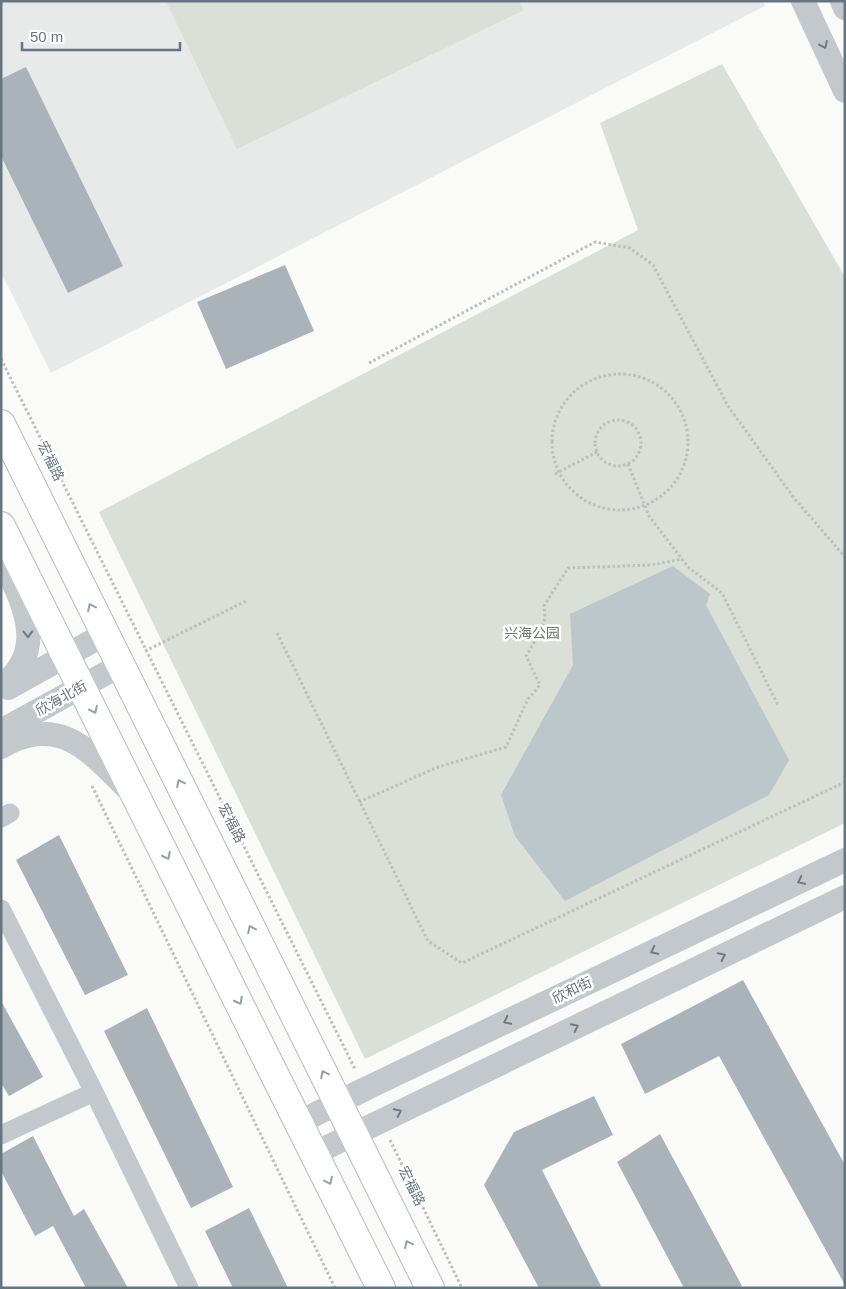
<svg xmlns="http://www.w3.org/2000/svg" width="846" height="1289" font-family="Helvetica,'Noto Sans SC',sans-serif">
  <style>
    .built { fill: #e8e9e9 }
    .green { fill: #dadfd7 }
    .water { fill: #bbc7cb }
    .building { fill: #aab3b9 }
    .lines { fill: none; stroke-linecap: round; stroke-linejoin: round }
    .primary-casing { stroke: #b5babe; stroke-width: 30 }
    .path { stroke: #bbbfc2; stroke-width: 3; stroke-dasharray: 2.5 2.5; stroke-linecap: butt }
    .minor { stroke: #c3c8cc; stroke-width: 19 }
    .tertiary { stroke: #c3c8cc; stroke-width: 24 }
    .primary { stroke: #fff; stroke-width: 28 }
    .oneway { stroke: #6a7a87 }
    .oneway2 { stroke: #939fa8 }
    .labels { text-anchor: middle; stroke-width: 5; stroke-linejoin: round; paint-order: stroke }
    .street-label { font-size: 14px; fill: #657683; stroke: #fff }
    .park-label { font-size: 14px; fill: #687a64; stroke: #fff }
  </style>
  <rect width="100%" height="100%" fill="#fafaf8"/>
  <path class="built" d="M 1,1 L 763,1 L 765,6 L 51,373 L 1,272 Z"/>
  <path class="green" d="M 166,1 L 519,1 L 524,10 L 237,149 Z
    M 722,64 L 845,277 L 845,823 L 365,1059 L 99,512 L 638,230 L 600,123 Z"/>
  <path class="water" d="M 673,566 L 710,594 L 706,605 L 789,760 L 769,795 L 565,901 L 515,836 L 501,795 L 573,665 L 570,614 Z"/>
  <path class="building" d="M 26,67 L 123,266 L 68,293 L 1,156 L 1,79 Z
    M 285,265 L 314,331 L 226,369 L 197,302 Z
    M 59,835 L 128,975 L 85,995 L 16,860 Z
    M 743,980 L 845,1165 L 845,1285 L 719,1056 L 645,1094 L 621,1044 Z
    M 1,1001 L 43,1077 L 9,1096 L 1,1083 Z
    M 147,1008 L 233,1187 L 191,1208 L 104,1031 Z
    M 594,1096 L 613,1135 L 542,1170 L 602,1288 L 539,1288 L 484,1185 L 514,1132 Z
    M 660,1134 L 742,1286 L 738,1288 L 684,1288 L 617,1162 Z
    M 33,1136 L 74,1216 L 84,1209 L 128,1288 L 86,1288 L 53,1226 L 35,1236 L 1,1171 L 1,1154 Z
    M 249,1208 L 288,1288 L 233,1288 L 205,1231 Z"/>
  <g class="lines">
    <g class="primary-casing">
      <path id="primary" d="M 1,424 L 430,1288
        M 1,526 L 381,1288"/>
    </g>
    <path class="path" d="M 1,359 L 355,1069
      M 369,363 L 595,242 L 630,248 L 653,265 L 728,406 L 794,498 L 845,557
      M552 442a68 68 0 1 1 136 0a68 68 0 1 1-136 0Z
      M595 443a23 23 0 1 1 46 0a23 23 0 1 1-46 0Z
      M 628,464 L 649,516 L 688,567 L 722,593 L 778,705
      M 555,474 L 597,452
      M 277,633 L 428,941 L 462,963 L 845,782
      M 145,651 L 246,601
      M 92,786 L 335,1288
      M 359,802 L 438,767 L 506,747 L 528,699 L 540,685 L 526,656 L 540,633 L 545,618 L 544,606 L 568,568 L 652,565 L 682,559
      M 390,1140 L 462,1288"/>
    <path class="minor" d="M 1,818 L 10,813
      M 1,909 L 94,1092 L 189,1288
      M 1,1135 L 94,1092"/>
    <path class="tertiary" d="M 803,1 L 845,91
      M 842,1 L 845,8
      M 1,556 C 21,599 51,650 1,686
      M 8,688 L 105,634
      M 1,731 L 121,665
      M 1,747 C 59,714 88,749 127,788
      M 300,1122 L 365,1089 L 845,860
      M 315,1153 L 845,897"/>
    <use href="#primary" class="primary"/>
  </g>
  <defs><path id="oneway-chevron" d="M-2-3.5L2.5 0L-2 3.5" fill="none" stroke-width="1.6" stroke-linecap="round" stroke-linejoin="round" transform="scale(1.25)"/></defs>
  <g class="oneway">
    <use href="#oneway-chevron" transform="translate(824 45) rotate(65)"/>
    <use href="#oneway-chevron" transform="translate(28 634) rotate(89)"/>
    <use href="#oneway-chevron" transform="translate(801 881) rotate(154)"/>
    <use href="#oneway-chevron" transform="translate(654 951) rotate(154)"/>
    <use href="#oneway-chevron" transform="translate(722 956) rotate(-26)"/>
    <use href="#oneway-chevron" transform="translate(507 1021) rotate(154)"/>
    <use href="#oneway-chevron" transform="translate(575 1027) rotate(-26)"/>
    <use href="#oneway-chevron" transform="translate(398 1112) rotate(-26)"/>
  </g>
  <g class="oneway2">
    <use href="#oneway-chevron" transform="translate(91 607) rotate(-116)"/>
    <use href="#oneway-chevron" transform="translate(94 710) rotate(64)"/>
    <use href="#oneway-chevron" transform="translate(180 783) rotate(-116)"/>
    <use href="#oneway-chevron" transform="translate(167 856) rotate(63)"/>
    <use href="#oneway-chevron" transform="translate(251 929) rotate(-116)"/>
    <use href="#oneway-chevron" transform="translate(239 1001) rotate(63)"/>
    <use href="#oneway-chevron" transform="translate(324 1074) rotate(-116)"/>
    <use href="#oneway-chevron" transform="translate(329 1181) rotate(64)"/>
    <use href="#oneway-chevron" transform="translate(408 1244) rotate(-116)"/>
  </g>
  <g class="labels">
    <g class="street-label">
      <text transform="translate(51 461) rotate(64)" y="5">宏福路</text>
      <text transform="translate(61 698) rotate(-29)" y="5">欣海北街</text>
      <text transform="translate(232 823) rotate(63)" y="5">宏福路</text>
      <text transform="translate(572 990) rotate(-26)" y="5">欣和街</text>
      <text transform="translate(412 1186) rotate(64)" y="5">宏福路</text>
    </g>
    <g class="park-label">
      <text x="532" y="638">兴海公园</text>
    </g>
  </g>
  <rect width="846" height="1289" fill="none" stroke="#657683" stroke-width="5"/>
  <path d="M22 42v8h158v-8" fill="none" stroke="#657683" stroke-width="2.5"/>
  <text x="30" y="42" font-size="15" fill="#657683" stroke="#ffffff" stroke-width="4" paint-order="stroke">50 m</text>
</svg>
